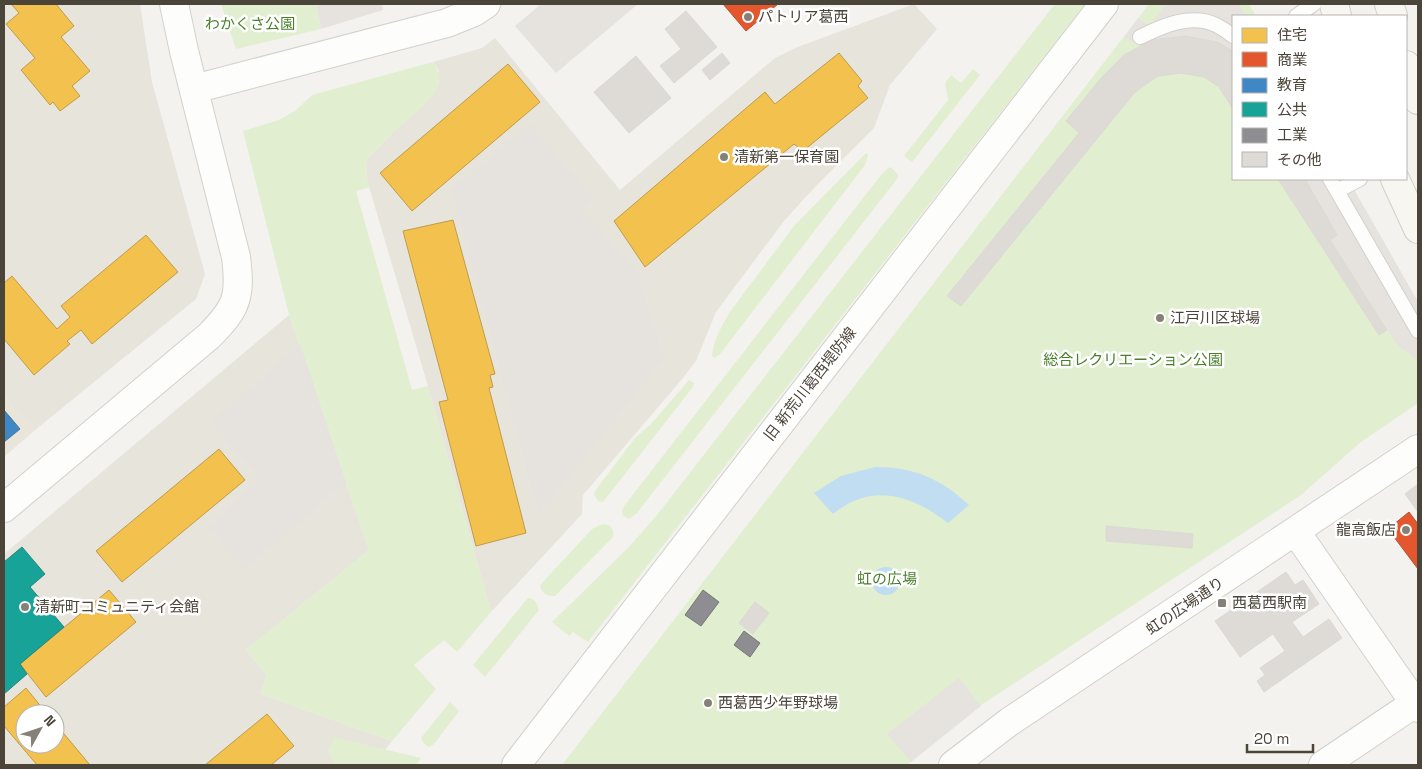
<svg xmlns="http://www.w3.org/2000/svg" width="1422" height="769" font-family="'Space Grotesk','Noto Sans JP',sans-serif">
  <style>
    .residential { fill: #e7e4dc; fill-rule: evenodd }
    .education { fill: #eae5da }
    .green { fill: #e1eecf }
    .parking { fill: #e6e3df }
    .water { fill: #c0ddf1 }
    .homes { fill: #f2c14e; stroke: #c09c48 }
    .shops { fill: #e4572e; stroke: #b65131 }
    .schools { fill: #3f88c5; stroke: #43749b }
    .public { fill: #17a398; stroke: #27867c }
    .industry { fill: #8d8d92; stroke: #797777 }
    .building { fill: #dedbd6; stroke: #dcd9d4 }
    .lines { fill: none; stroke-linecap: round; stroke-linejoin: round }
    .service-casing { stroke: #d2d0cb; stroke-width: 16 }
    .tertiary-casing { stroke: #d2d0cb; stroke-width: 30 }
    .secondary-casing { stroke: #d3cfc5; stroke-width: 30 }
    .service { stroke: #fdfdfc; stroke-width: 14 }
    .tertiary { stroke: #fdfdfc; stroke-width: 28 }
    .secondary { stroke: #f7f6f1; stroke-width: 28 }
    .poi-dot { fill: #868178; stroke: #fff; stroke-width: 2 }
    .labels { text-anchor: middle; stroke-width: 5; stroke-linejoin: round; paint-order: stroke }
    .poi-label { font-size: 15px; fill: #4b4439; stroke: #fff; text-anchor: start }
    .park-label { font-size: 15px; fill: #4a7f2a; stroke: #fff }
    .street-label { font-size: 15px; fill: #4b4439; stroke: #fff }
  </style>
  <rect width="100%" height="100%" fill="#f4f2ee"/>
  <path class="residential" d="M 4,4 L 140,4 L 152,82 L 205,274 L 196,299 L 34,431 L 4,395 Z
    M 914,4 L 937,29 L 890,85 L 874,128 L 814,188 L 784,221 L 716,312 L 696,361 L 683,378 L 583,495 L 582,514 L 491,612 L 428,386 L 367,180 L 366,160 L 390,135 L 419,109 L 439,71 L 433,62 L 482,48 L 495,38 L 620,190 L 775,58 L 795,48 Z
    M 289,315 L 369,550 L 246,650 L 267,676 L 260,694 L 392,741 L 373,765 L 4,765 L 4,554 ZM 25,714 L 55,714 L 55,744 L 25,744 Z"/>
  <path class="education" d="M 4,395 L 34,431 L 4,457 Z"/>
  <path class="green" d="M 221,4 L 316,4 L 321,29 L 236,49 Z
    M 1055,4 L 1085,4 L 588,642 L 573,632 L 569,636 L 552,622 L 629,547 L 657,515 Z
    M 1149,4 L 1249,4 L 1256,16 L 1233,16 L 1233,179 L 1348,179 L 1418,302 L 1418,403 L 1361,442 L 1301,495 L 984,703 L 907,765 L 562,765 Z
    M 433,62 C 436,68 440,73 440,80 C 438,99 404,122 390,135 C 382,143 373,151 366,160 L 367,180 L 370,187 L 356,191 L 412,390 L 428,386 L 491,612 L 457,652 L 444,640 L 414,665 L 436,689 L 392,741 L 260,694 L 267,676 L 246,650 L 369,550 L 289,315 L 243,131 L 279,120 L 295,111 L 312,95 Z
    M 973,69 L 980,75 L 912,162 L 904,156 L 948,100 L 945,83 L 951,75 L 961,83 Z
    M 866,153 L 868,155 L 865,165 L 720,354 L 715,358 L 712,356 C 713,341 722,326 729,313 L 794,226 Z
    M 891,167 L 898,175 L 897,179 L 637,513 L 629,519 L 623,516 L 622,511 L 624,506 L 881,175 L 887,169 Z
    M 689,380 L 694,383 L 693,387 L 603,502 L 598,501 L 594,494 L 595,491 L 635,438 L 652,423 Z
    M 602,524 L 609,525 C 613,529 614,532 613,537 L 555,596 C 547,596 542,594 540,586 L 542,583 L 592,529 Z
    M 528,598 C 535,598 537,603 539,610 L 485,677 L 473,665 Z
    M 450,702 L 459,711 L 434,744 L 429,747 L 424,744 L 421,738 Z
    M 334,737 L 421,758 L 416,765 L 335,765 L 328,751 Z"/>
  <path class="parking" d="M 316,4 L 382,4 L 383,10 L 321,29 Z
    M 541,4 L 638,4 L 556,73 L 515,26 Z
    M 1166,4 L 1239,4 L 1246,16 L 1233,16 L 1233,51 L 1217,42 L 1185,36 L 1152,40 L 1140,46 L 1124,37 L 1138,18 L 1150,26 Z
    M 530,123 L 594,198 L 582,209 L 637,271 L 664,358 L 539,516 L 451,190 Z
    M 1305,179 L 1338,179 L 1339,180 L 1348,179 L 1418,302 L 1418,360 L 1398,346 L 1330,240 L 1337,235 Z
    M 300,344 L 346,482 L 244,570 L 206,527 L 260,479 L 210,422 Z
    M 959,678 L 981,706 L 911,762 L 887,734 Z"/>
  <path class="water" d="M 875,467 C 914,467 941,479 969,505 L 948,523 C 912,495 872,482 833,514 L 814,493 L 841,476 Z
    M872 581a14 14 0 1 1 28 0a14 14 0 1 1-28 0Z"/>
  <path class="homes" d="M 11,4 L 56,4 L 74,26 L 61,37 L 90,71 L 72,86 L 80,96 L 60,111 L 53,102 L 50,105 L 21,70 L 35,58 L 6,24 L 19,13 Z
    M 839,53 L 862,81 L 858,86 L 868,98 L 803,151 L 794,144 L 645,267 L 614,221 L 765,92 L 775,104 Z
    M 508,64 L 540,102 L 412,211 L 380,173 Z
    M 453,220 L 495,374 L 490,375 L 493,387 L 489,388 L 526,533 L 476,546 L 439,402 L 448,400 L 403,231 Z
    M 146,235 L 178,272 L 92,344 L 81,330 L 67,341 L 70,344 L 34,375 L 4,339 L 4,283 L 12,276 L 57,329 L 70,317 L 61,306 Z
    M 219,449 L 245,480 L 122,582 L 96,551 Z
    M 109,590 L 136,622 L 46,697 L 20,664 Z
    M 26,688 L 47,714 L 25,714 L 25,744 L 55,744 L 55,723 L 90,765 L 37,765 L 4,726 L 4,707 Z
    M 267,714 L 294,746 L 271,765 L 205,765 Z"/>
  <path class="shops" d="M 723,4 L 778,4 L 746,31 Z
    M 1409,512 L 1418,524 L 1418,569 L 1388,529 Z"/>
  <path class="schools" d="M 4,410 L 20,429 L 4,442 Z"/>
  <path class="public" d="M 22,547 L 45,574 L 30,587 L 64,627 L 20,664 L 27,674 L 4,694 L 4,562 Z"/>
  <path class="industry" d="M 703,590 L 719,602 L 701,626 L 685,615 Z
    M 744,631 L 760,643 L 750,657 L 734,645 Z"/>
  <path class="building" d="M 686,11 L 717,47 L 674,83 L 660,66 L 681,49 L 665,29 Z
    M 1185,36 L 1217,42 L 1233,51 L 1233,109 L 1219,87 L 1204,77 L 1181,73 L 1158,76 L 1135,92 L 961,306 L 947,296 L 1079,133 L 1066,121 L 1102,77 L 1124,55 L 1152,40 Z
    M 722,53 L 730,63 L 710,80 L 702,70 Z
    M 636,56 L 671,98 L 629,133 L 594,92 Z
    M 1278,179 L 1305,179 L 1337,235 L 1330,240 L 1387,330 L 1379,335 Z
    M 1418,484 L 1418,512 L 1405,494 Z
    M 1106,526 L 1193,534 L 1192,548 L 1106,541 Z
    M 1286,572 L 1295,585 L 1303,580 L 1319,604 L 1292,622 L 1303,637 L 1329,619 L 1342,638 L 1264,692 L 1257,681 L 1265,675 L 1260,668 L 1285,651 L 1273,634 L 1240,657 L 1215,621 Z
    M 755,602 L 769,613 L 753,634 L 739,623 Z"/>
  <g class="lines">
    <g class="service-casing">
      <path id="service" d="M 1296,16 L 1314,4
        M 1140,37 C 1162,26 1191,13 1216,25 C 1222,28 1228,32 1233,36
        M 1330,179 L 1337,191
        M 1360,179 L 1337,191 L 1418,331"/>
    </g>
    <g class="tertiary-casing">
      <path id="tertiary" d="M 194,89 L 447,23 L 474,12 L 486,4
        M 4,508 L 209,336 C 237,308 241,297 236,257 L 184,51 L 174,4
        M 1296,532 L 1418,708
        M 516,765 L 1104,4
        M 953,765 L 1009,722 L 1418,449
        M 1323,765 L 1415,703"/>
    </g>
    <g class="secondary-casing">
      <path id="secondary" d="M 1334,4 L 1337,16
        M 1389,4 L 1393,16
        M 1406,65 L 1418,100
        M 1395,179 L 1418,229"/>
    </g>
    <use href="#service" class="service"/>
    <use href="#tertiary" class="tertiary"/>
    <use href="#secondary" class="secondary"/>
  </g>
  <g class="poi-dot">
    <circle cx="748" cy="17" r="5"/>
    <circle cx="724" cy="157" r="5"/>
    <circle cx="1160" cy="318" r="5"/>
    <circle cx="1406" cy="530" r="5"/>
    <rect x="1217" y="598" width="10" height="10" rx="2.5"/>
    <circle cx="25" cy="607" r="5"/>
    <circle cx="708" cy="703" r="5"/>
  </g>
  <g class="labels">
    <g class="poi-label">
      <text x="758" y="22">パトリア葛西</text>
      <text x="734" y="162">清新第一保育園</text>
      <text x="1170" y="323">江戸川区球場</text>
      <text x="1396" y="535" text-anchor="end">龍高飯店</text>
      <text x="1232" y="608">西葛西駅南</text>
      <text x="35" y="612">清新町コミュニティ会館</text>
      <text x="718" y="708">西葛西少年野球場</text>
    </g>
    <g class="park-label">
      <text x="250" y="29">わかくさ公園</text>
      <text x="1133" y="365">総合レクリエーション公園</text>
      <text x="887" y="584">虹の広場</text>
    </g>
    <g class="street-label">
      <text transform="translate(810 384) rotate(-52)" y="5">旧 新荒川葛西堤防線</text>
      <text transform="translate(1185 606) rotate(-34)" y="5">虹の広場通り</text>
    </g>
  </g>
  <rect width="1422" height="769" fill="none" stroke="#4b4439" stroke-width="10"/>
  <rect x="1232" y="15" width="175" height="165" fill="#ffffff" stroke="#b7b4b0"/>
  <rect x="1242" y="28" width="25" height="15" fill="#f2c14e" stroke="#b7b4b0"/>
  <text x="1277" y="40" font-size="15" fill="#4b4439">住宅</text>
  <rect x="1242" y="52" width="25" height="15" fill="#e4572e" stroke="#b7b4b0"/>
  <text x="1277" y="65" font-size="15" fill="#4b4439">商業</text>
  <rect x="1242" y="78" width="25" height="15" fill="#3f88c5" stroke="#b7b4b0"/>
  <text x="1277" y="90" font-size="15" fill="#4b4439">教育</text>
  <rect x="1242" y="102" width="25" height="15" fill="#17a398" stroke="#b7b4b0"/>
  <text x="1277" y="115" font-size="15" fill="#4b4439">公共</text>
  <rect x="1242" y="128" width="25" height="15" fill="#8d8d92" stroke="#b7b4b0"/>
  <text x="1277" y="140" font-size="15" fill="#4b4439">工業</text>
  <rect x="1242" y="152" width="25" height="15" fill="#dedbd6" stroke="#b7b4b0"/>
  <text x="1277" y="165" font-size="15" fill="#4b4439">その他</text>
  <g transform="translate(40 729) rotate(50)"><circle r="24" fill="#ffffff" stroke="#b7b4b0"/>
  <path d="M0-4L9 19L0 12L-9 19Z" fill="#868178"/>
  <text y="-8" font-size="14" font-weight="bold" text-anchor="middle" fill="#4b4439">N</text>
  </g>
  <path d="M1247 744v8h66v-8" fill="none" stroke="#4b4439" stroke-width="2.5"/>
  <text x="1254" y="744" font-size="15" fill="#4b4439" stroke="#ffffff" stroke-width="4" paint-order="stroke">20 m</text>
</svg>
